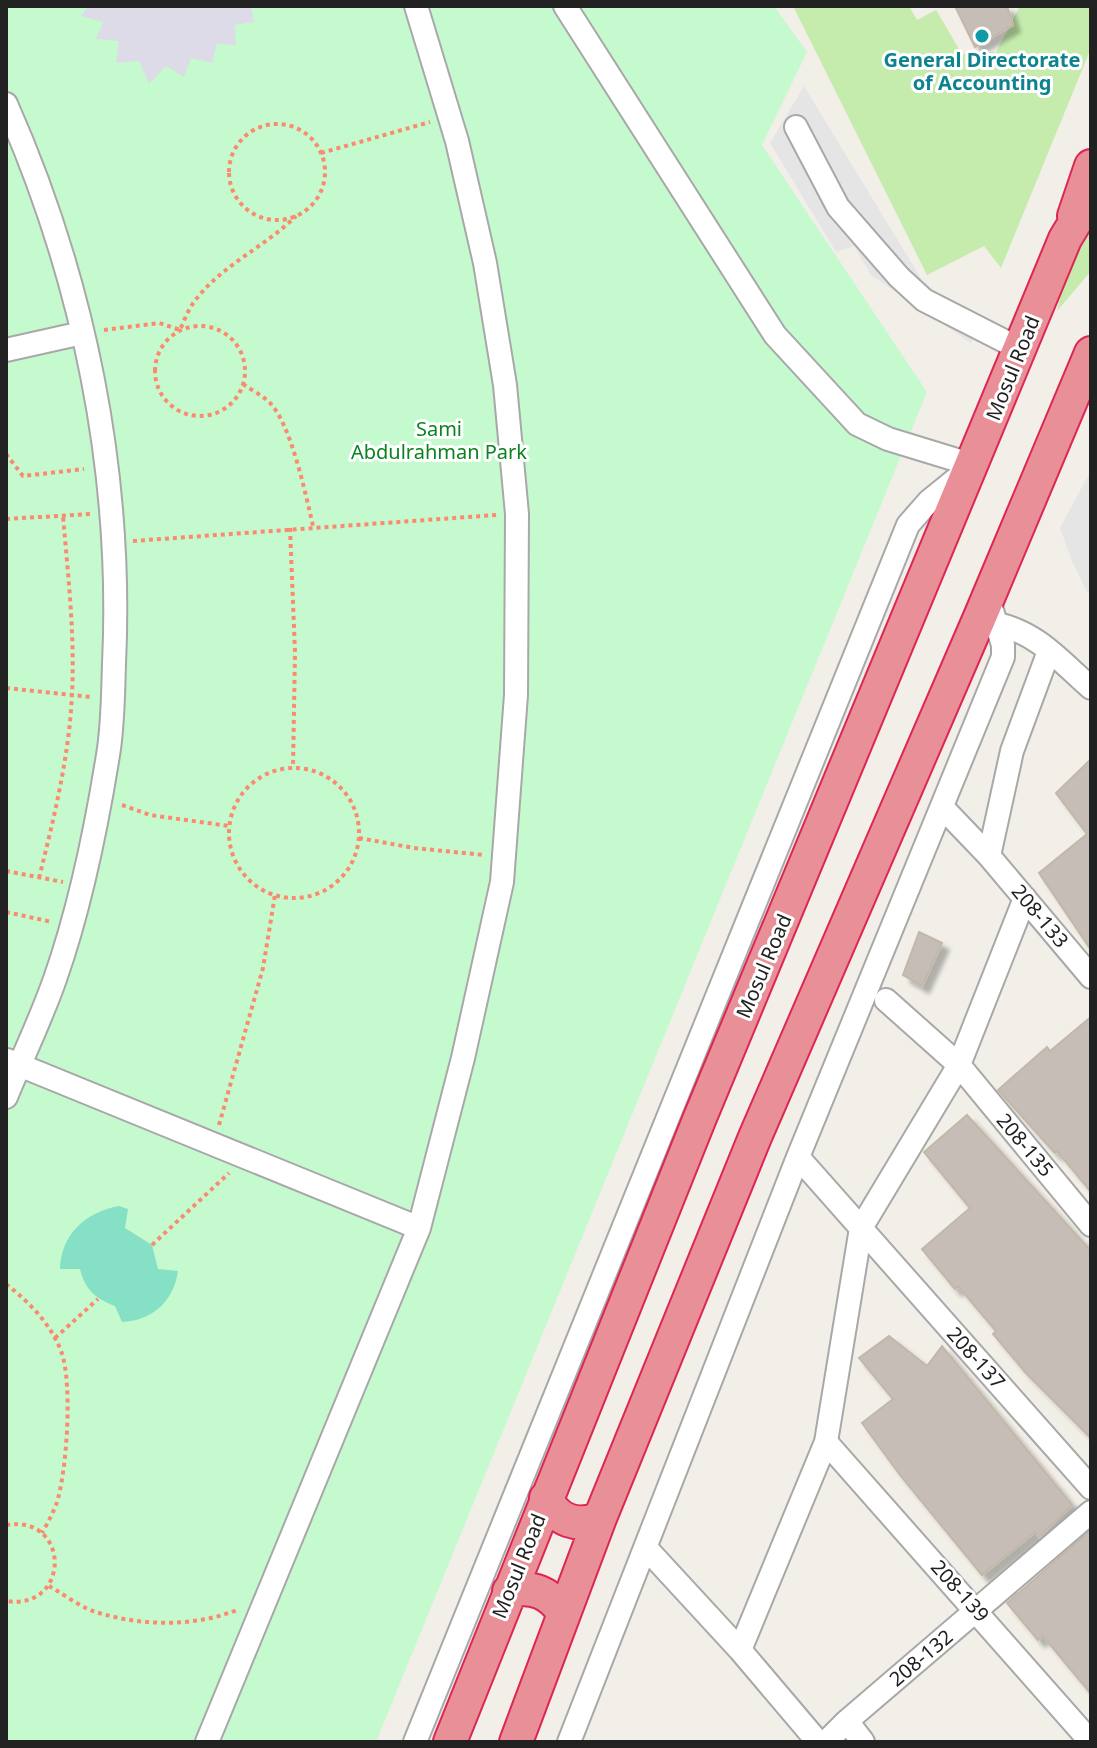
<svg xmlns="http://www.w3.org/2000/svg" width="1097" height="1748" font-family="'Noto Sans',sans-serif">
  <style>
    .grass { fill: #c5ebad }
    .park { fill: #c5facf }
    .pitch { fill: #85e0c6 }
    .parking { fill: #e5e5e5 }
    .plaza { fill: #dddbe7 }
    .building { fill: #c6beb6; stroke: #c3b7a9; stroke-width: 2; filter: url(#shadow) }
    .lines { fill: none; stroke-linecap: round; stroke-linejoin: round }
    .minor-casing { stroke: #a8a8a8; stroke-width: 26 }
    .highway-casing { stroke: #dd2653; stroke-width: 36 }
    .path { stroke: #fb8b6e; stroke-width: 4; stroke-dasharray: 4 4; stroke-linecap: butt }
    .minor { stroke: #fff; stroke-width: 22 }
    .highway { stroke: #e88f97; stroke-width: 32 }
    .culture-dot { fill: #0f9aa8; stroke: #fff; stroke-width: 3 }
    .labels { text-anchor: middle; stroke-width: 6; stroke-linejoin: round; paint-order: stroke }
    .culture-label { font-size: 20px; font-weight: bold; fill: #0d838f; stroke: #fff }
    .street-label { font-size: 20px; fill: #212121; stroke: #fff }
    .park-label { font-size: 20px; fill: #0b8321; stroke: #fff }
  </style>
  <defs>
    <filter id="shadow"><feDropShadow dx="7" dy="7" stdDeviation="2" flood-color="#0004"/></filter>
  </defs>
  <rect width="100%" height="100%" fill="#f1efe7"/>
  <path class="grass" d="M 793,6 L 909,6 L 917,20 L 936,10 L 962,54 L 996,52 L 1020,6 L 1091,6 L 1091,48 L 1001,268 L 984,246 L 927,275 Z
    M 1091,216 L 1091,271 L 1057,311 L 1063,283 Z"/>
  <path class="park" d="M 6,6 L 774,6 L 807,52 L 762,145 L 927,392 L 376,1742 L 6,1742 Z"/>
  <path class="pitch" d="M 119,1206 L 128,1209 L 125,1228 L 152,1245 L 158,1269 L 178,1271 C 174,1301 152,1321 122,1322 L 115,1306 C 96,1299 85,1290 80,1269 L 60,1269 C 61,1234 86,1212 119,1206 Z"/>
  <path class="parking" d="M 804,86 L 922,280 L 976,331 L 971,343 L 871,275 L 854,246 L 836,252 L 770,143 Z
    M 1091,470 L 1091,593 L 1087,592 L 1072,561 L 1060,528 Z"/>
  <path class="plaza" d="M 88,6 L 251,6 L 254,22 L 235,25 L 236,45 L 217,44 L 212,63 L 191,58 L 184,77 L 166,66 L 149,84 L 139,61 L 116,63 L 119,41 L 96,39 L 103,22 L 81,16 Z"/>
  <path class="building" d="M 955,6 L 1007,6 L 1013,25 L 975,47 Z
    M 1091,759 L 1091,950 L 1039,873 L 1087,834 L 1056,793 Z
    M 919,932 L 942,943 L 922,986 L 903,975 Z
    M 1091,1017 L 1091,1192 L 1057,1151 L 1055,1153 L 998,1090 L 1047,1047 L 1050,1051 Z
    M 967,1115 L 1091,1251 L 1091,1438 L 1026,1373 L 993,1334 L 996,1331 L 958,1286 L 955,1289 L 922,1249 L 970,1208 L 924,1152 Z
    M 889,1336 L 927,1366 L 942,1346 L 1072,1505 L 1039,1537 L 1035,1532 L 982,1575 L 900,1475 L 862,1423 L 893,1399 L 859,1358 Z
    M 1091,1530 L 1091,1694 L 1043,1636 L 1038,1640 L 1007,1603 Z"/>
  <g class="lines">
    <g class="minor-casing">
      <path id="minor" d="M 565,6 L 775,335 L 857,424 L 888,439 L 973,465
        M 6,104 C 84,280 123,473 114,664 C 113,694 113,726 108,755 C 96,830 80,908 55,979 C 41,1019 22,1058 6,1097
        M 796,127 L 838,207 L 899,277 L 924,300 L 1020,349
        M 6,350 L 82,333
        M 997,624 C 1038,633 1060,661 1091,688
        M 942,807 L 989,856 L 1091,977
        M 989,856 L 1012,751 L 1049,651
        M 886,1000 L 959,1065 L 1091,1225
        M 7,1060 L 419,1228
        M 798,1157 L 1091,1488
        M 826,1442 L 1091,1742
        M 646,1548 L 740,1650
        M 847,1721 L 863,1742
        M 207,1742 L 419,1228 L 463,1058 L 502,882 L 516,695 L 517,514 L 505,385 L 485,263 L 457,141 L 416,6
        M 415,1742 L 908,525 L 929,501 L 966,471
        M 569,1742 L 798,1157 L 1003,657 L 1003,645 L 988,598
        M 818,1742 L 740,1650 L 826,1442 L 861,1228 L 959,1065 L 1025,898
        M 826,1742 L 847,1721 L 1091,1512"/>
    </g>
    <g class="highway-casing">
      <path id="highway" d="M 1074,216 L 1091,166
        M 546,1498 C 557,1521 577,1528 600,1518
        M 509,1591 C 533,1586 549,1592 563,1612
        M 450,1742 L 699,1120 L 1065,239 L 1091,196
        M 516,1742 L 600,1518 L 755,1137 L 980,617 L 1091,353"/>
    </g>
    <path class="path" d="M229 172a48 48 0 1 1 96 0a48 48 0 1 1-96 0Z
      M 321,153 L 430,122
      M155 371a45 45 0 1 1 90 0a45 45 0 1 1-90 0Z
      M 104,330 L 159,323 L 180,330 C 184,321 188,310 194,302 C 220,266 265,247 296,216
      M 243,384 C 251,390 262,395 269,402 C 291,423 306,496 313,526
      M 6,454 L 23,476 L 84,469
      M 6,519 L 91,514
      M 290,528 L 295,652 L 293,768
      M 133,541 L 496,515
      M 6,688 L 91,697
      M229 833a65 65 0 1 1 130 0a65 65 0 1 1-130 0Z
      M 122,805 L 150,815 L 229,826
      M 359,838 L 414,848 L 484,855
      M 6,871 L 63,882
      M 39,878 C 54,818 69,757 72,695 C 75,635 68,575 63,516
      M 6,912 L 52,922
      M 219,1125 L 263,968 L 275,895
      M 152,1245 L 229,1173
      M 6,1284 C 29,1302 50,1323 61,1351 C 73,1381 67,1474 56,1505 C 52,1515 47,1524 42,1533
      M 55,1338 L 98,1299
      M 6,1525 C 71,1514 71,1611 6,1601
      M 49,1586 C 65,1595 81,1608 99,1613 C 143,1626 194,1627 237,1610"/>
    <use href="#minor" class="minor"/>
    <use href="#highway" class="highway"/>
  </g>
  <circle class="culture-dot" cx="982" cy="36" r="8"/>
  <g class="labels">
    <g class="culture-label">
      <text x="982" y="67">General Directorate<tspan x="982" dy="23">of Accounting</tspan></text>
    </g>
    <g class="street-label">
      <text transform="translate(1013 368) rotate(-68)" y="7">Mosul Road</text>
      <text transform="translate(1040 916) rotate(50)" y="7">208-133</text>
      <text transform="translate(764 966) rotate(-67)" y="7">Mosul Road</text>
      <text transform="translate(1025 1145) rotate(50)" y="7">208-135</text>
      <text transform="translate(976 1358) rotate(48)" y="7">208-137</text>
      <text transform="translate(519 1566) rotate(-68)" y="7">Mosul Road</text>
      <text transform="translate(960 1591) rotate(48)" y="7">208-139</text>
      <text transform="translate(921 1658) rotate(-40)" y="7">208-132</text>
    </g>
    <g class="park-label">
      <text x="439" y="436">Sami<tspan x="439" dy="23">Abdulrahman Park</tspan></text>
    </g>
  </g>
  <rect width="1097" height="1748" fill="none" stroke="#212121" stroke-width="16"/>
</svg>
